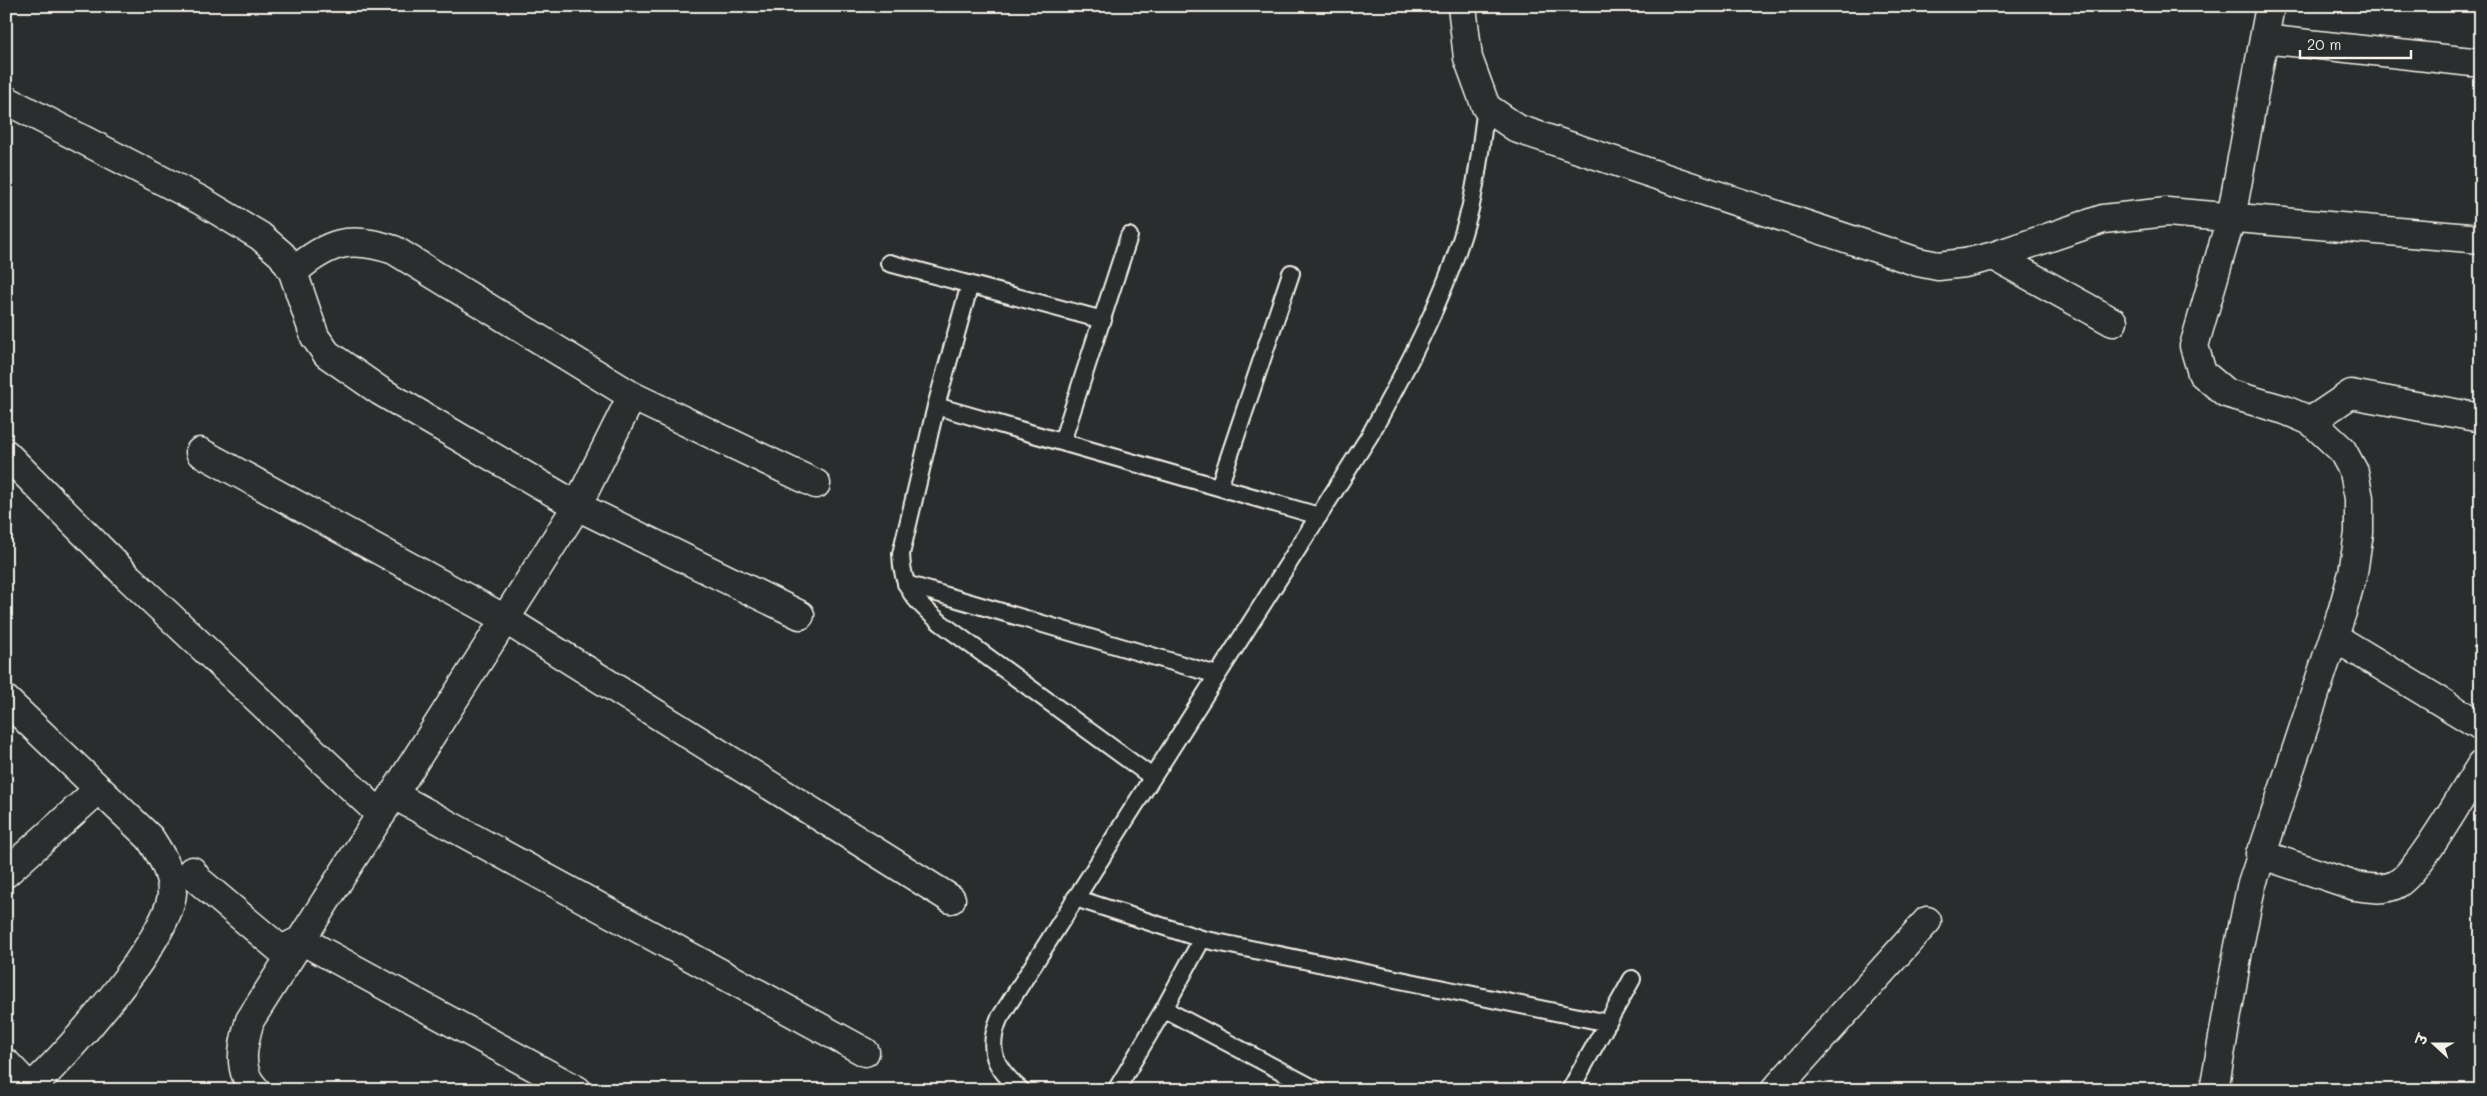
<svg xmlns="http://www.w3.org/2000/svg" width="2487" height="1096" font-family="Mali,'Playpen Sans Deva',sans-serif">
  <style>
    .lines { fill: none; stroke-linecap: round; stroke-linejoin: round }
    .service-casing { stroke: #f4f1e8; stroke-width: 20 }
    .minor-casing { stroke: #f4f1e8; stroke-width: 31 }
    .service { stroke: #2a2d2e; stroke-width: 16 }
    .minor { stroke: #2a2d2e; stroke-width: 28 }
  </style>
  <rect width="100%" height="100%" fill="#2a2d2e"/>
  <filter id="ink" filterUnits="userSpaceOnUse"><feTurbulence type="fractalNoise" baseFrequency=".02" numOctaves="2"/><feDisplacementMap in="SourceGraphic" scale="10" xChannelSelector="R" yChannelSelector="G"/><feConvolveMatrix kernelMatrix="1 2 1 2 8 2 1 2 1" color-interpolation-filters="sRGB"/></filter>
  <g filter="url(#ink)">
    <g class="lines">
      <g class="service-casing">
        <path id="service" d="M 889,263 L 1103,320
          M 970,284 L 936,406 L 901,554 C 902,589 915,601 941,623 L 1152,777
          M 936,406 L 1319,516
          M 1062,442 L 1129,236
          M 1219,487 L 1291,273
          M 906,584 L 1217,675
          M 1075,898 L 1202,939 L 1608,1023
          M 1164,1009 L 1317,1090
          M 1021,1090 C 995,1068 986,1051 999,1019 L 1370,435 C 1409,364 1448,292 1469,213 C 1478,179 1481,142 1486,107
          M 1116,1090 L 1164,1009 L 1202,939
          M 1570,1090 L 1632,979"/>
      </g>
      <g class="minor-casing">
        <path id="minor" d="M 1462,6 L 1468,58 L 1486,107 L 1518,129 L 1918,262 L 1938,266 L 1965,263 L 1994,256 L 2103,219 L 2167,212 L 2481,239
          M 2264,39 L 2481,63
          M 6,100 L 200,200 L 260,236 L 282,255 L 293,272 L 315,337 L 327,354 L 380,391 L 577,506 L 800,615
          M 1994,256 L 2113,322
          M 293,272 C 328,242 349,235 394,250 L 632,396 L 816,484
          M 2311,421 L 2351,394 L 2481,418
          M 200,452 L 505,619 L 951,899
          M 6,454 L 129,578 L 381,815
          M 2334,637 L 2481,726
          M 6,700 L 150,838 C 161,855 172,872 172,893 C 170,938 64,1059 28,1090
          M 394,795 L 865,1052
          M 2260,854 L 2355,886 C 2369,888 2384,891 2397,884 C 2419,872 2465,790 2481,765
          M 192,871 L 198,880 L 281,950 L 301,940 L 577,1090
          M 6,873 L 99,789
          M 6,1063 L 30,1088
          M 256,1090 C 236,1071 243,1044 250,1020 L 577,506 L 632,396
          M 1775,1090 L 1927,921
          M 2214,1090 L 2238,951 L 2251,887 L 2342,612 L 2353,573 L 2359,533 L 2359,498 L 2354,472 L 2342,450 L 2311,421 L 2285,410 L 2226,393 L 2202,373 L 2194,346 L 2231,218 L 2270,6"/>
      </g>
      <use href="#service" class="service"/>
      <use href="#minor" class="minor"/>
    </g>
  </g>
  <rect width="2487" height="1096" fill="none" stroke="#2a2d2e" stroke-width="25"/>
  <rect x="12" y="12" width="2462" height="1071" fill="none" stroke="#f4f1e8" stroke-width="2" filter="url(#ink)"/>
  <g transform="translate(2434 1044) rotate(291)" stroke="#2a2d2e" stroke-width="4" paint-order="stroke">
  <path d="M0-4L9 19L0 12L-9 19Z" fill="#f4f1e8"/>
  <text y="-8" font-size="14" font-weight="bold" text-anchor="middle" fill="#f4f1e8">उ</text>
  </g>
  <path d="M2300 50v8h111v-8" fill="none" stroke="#f4f1e8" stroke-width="2.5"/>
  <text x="2307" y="50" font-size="15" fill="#f4f1e8" stroke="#2a2d2e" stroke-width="4" paint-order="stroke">20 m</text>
</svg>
